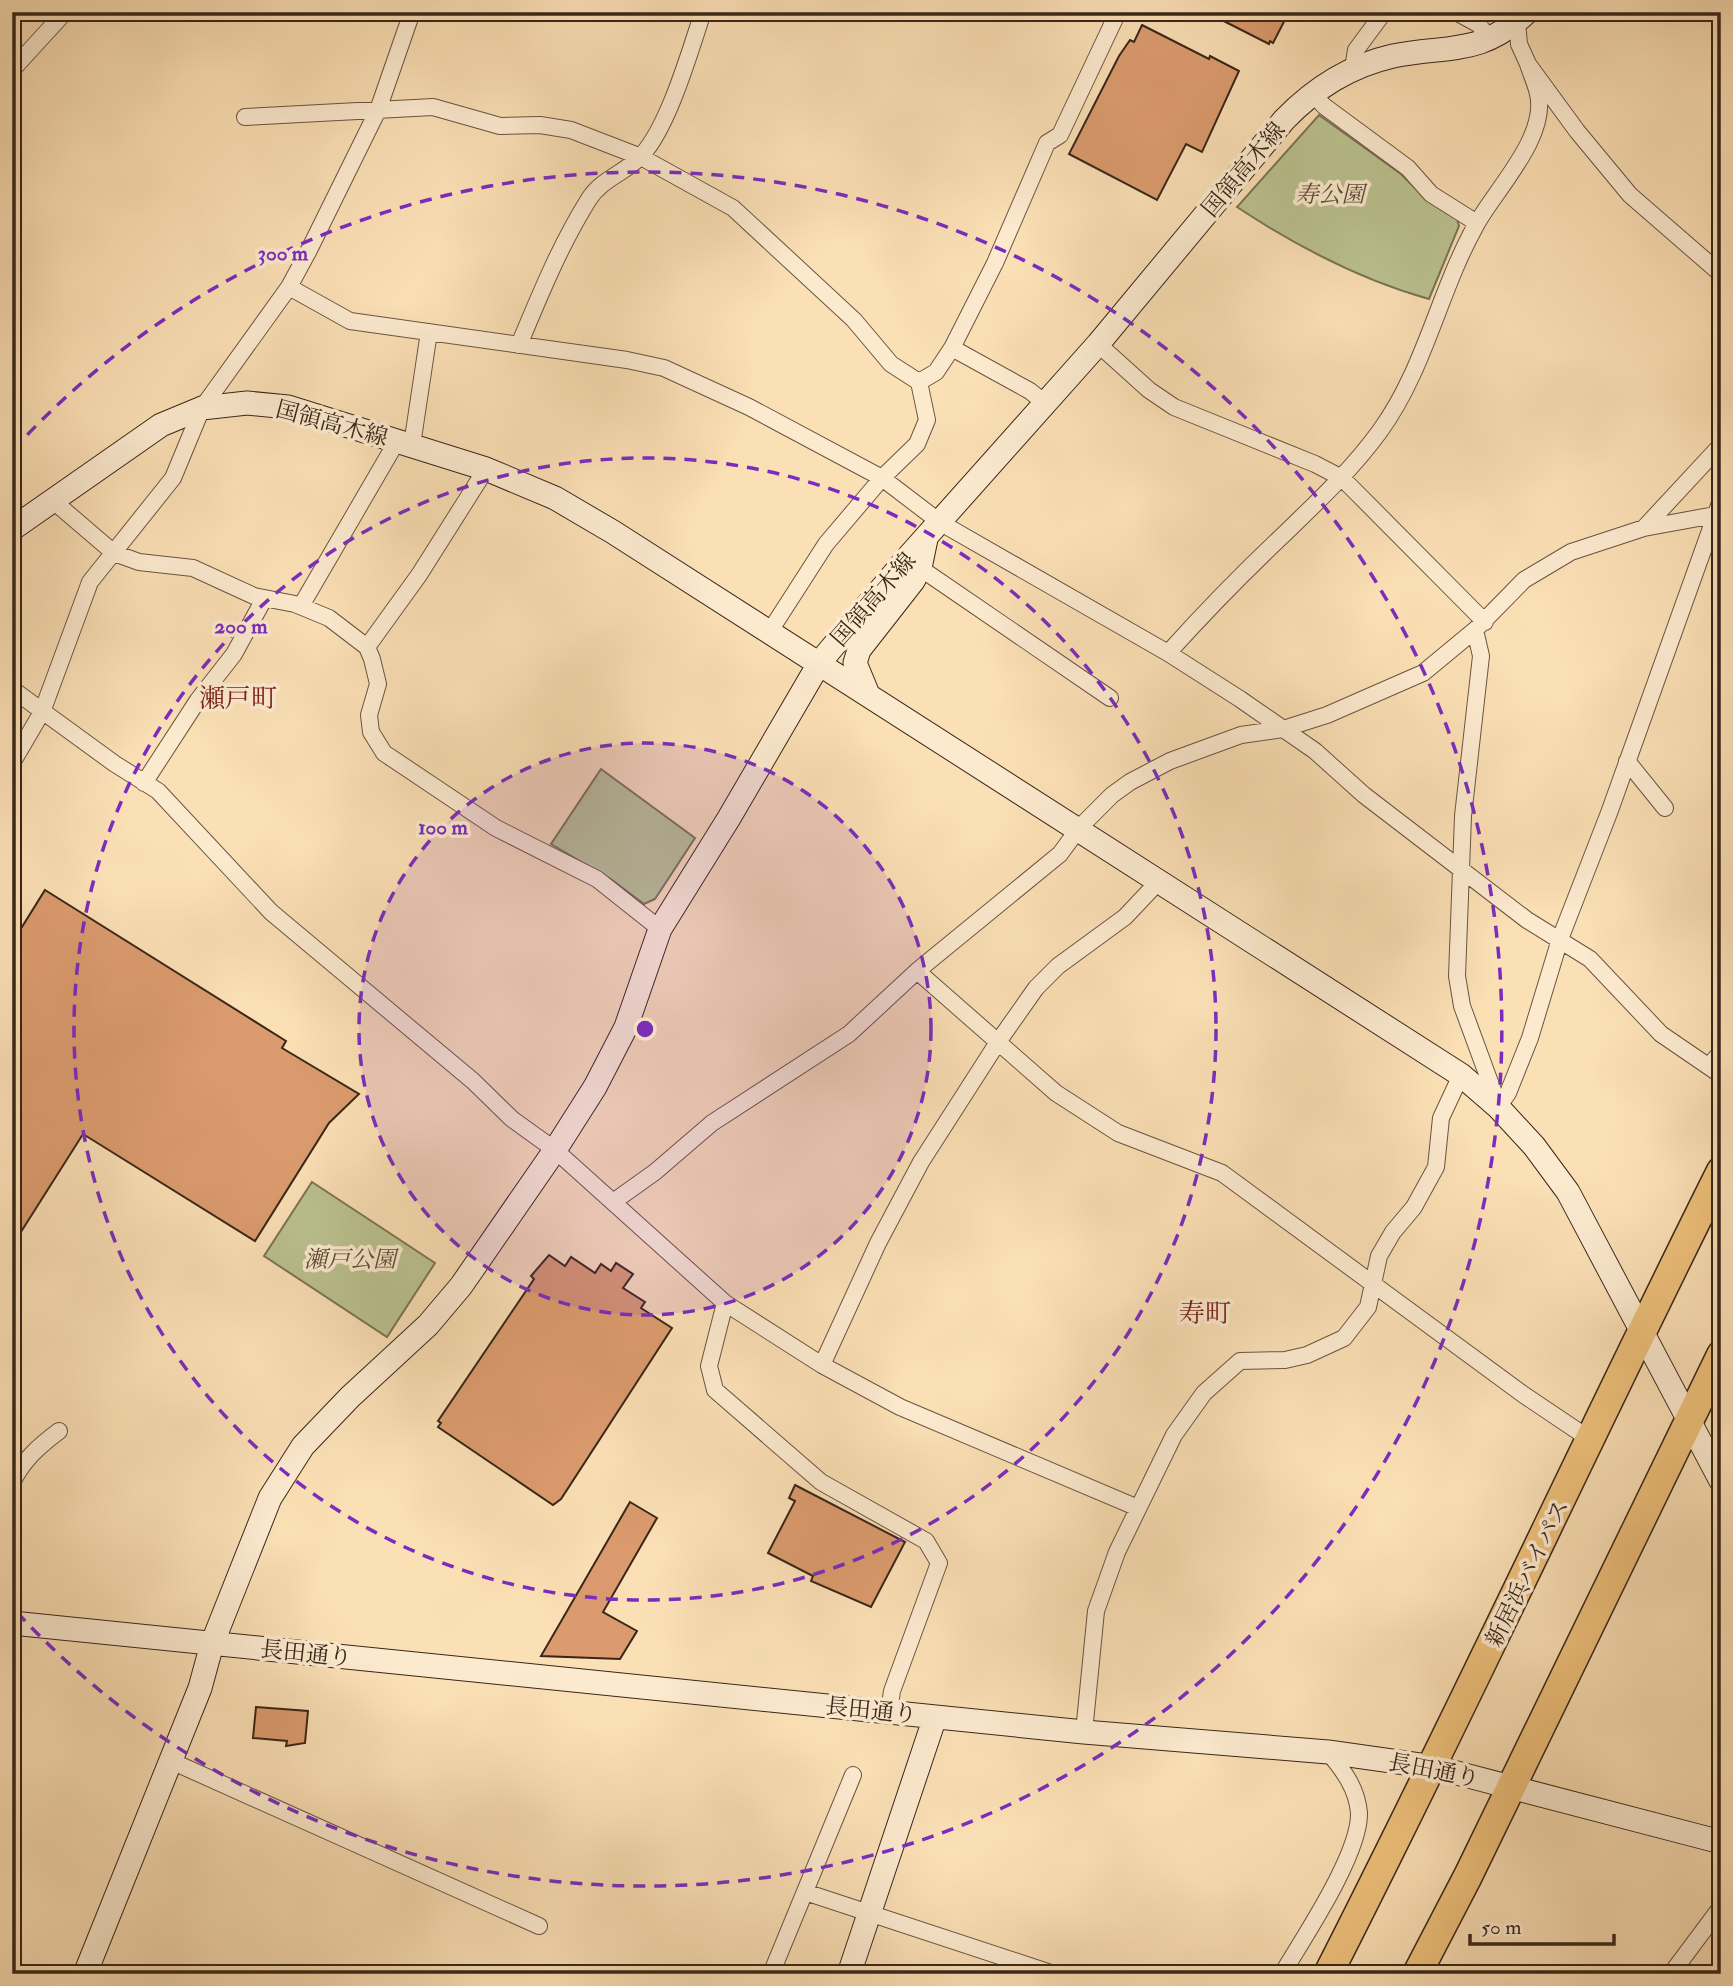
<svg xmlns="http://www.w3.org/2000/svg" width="1733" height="1986" font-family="'IM FELL Double Pica','Noto Serif JP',serif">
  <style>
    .green { fill: #bbc290; stroke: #7a7454; stroke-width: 2 }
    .building { fill: #db9b6e; stroke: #392619; stroke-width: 2 }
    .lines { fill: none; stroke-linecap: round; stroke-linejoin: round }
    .street-casing { stroke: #6a5440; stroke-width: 18 }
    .secondary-casing { stroke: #392619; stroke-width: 25 }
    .highway-casing { stroke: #392619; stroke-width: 31 }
    .street { stroke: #fceacf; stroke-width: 16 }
    .secondary { stroke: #fceacf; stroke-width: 23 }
    .highway { stroke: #eec07a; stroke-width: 28 }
    .ring { fill: none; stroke: #7b2cbf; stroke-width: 3.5; stroke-dasharray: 12 9 }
    .labels { text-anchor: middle; stroke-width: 7; stroke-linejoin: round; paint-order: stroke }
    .street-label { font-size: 23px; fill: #392619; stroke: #fceacf }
    .park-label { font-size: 23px; font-style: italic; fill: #5a4d37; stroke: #fceacf }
    .quarter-label { font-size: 26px; fill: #7a1f14; stroke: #fceacf }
    .centre { fill: #7b2cbf; stroke: #fceacf; stroke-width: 3.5 }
    .ring-label { font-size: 21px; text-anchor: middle; font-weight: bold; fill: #7b2cbf; stroke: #fceacf; stroke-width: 7; stroke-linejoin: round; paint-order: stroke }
  </style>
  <rect width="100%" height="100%" fill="#fbdfb5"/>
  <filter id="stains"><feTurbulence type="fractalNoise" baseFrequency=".00286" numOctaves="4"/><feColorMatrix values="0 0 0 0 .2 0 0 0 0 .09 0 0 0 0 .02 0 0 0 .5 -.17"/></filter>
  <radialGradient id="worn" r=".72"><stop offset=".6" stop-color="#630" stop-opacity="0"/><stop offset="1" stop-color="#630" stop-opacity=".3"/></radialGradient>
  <path class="green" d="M 1319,115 L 1401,174 L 1427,200 L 1456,215 L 1459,226 L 1429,299 C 1361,280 1296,246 1237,207 Z
    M 601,769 L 695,838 L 655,899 L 644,904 L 612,880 L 551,844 Z
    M 312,1182 L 435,1263 L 387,1337 L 264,1256 Z"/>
  <path class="building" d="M 1206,12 L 1289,12 L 1273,43 L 1270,41 L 1269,44 Z
    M 1142,25 L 1209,59 L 1210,56 L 1239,71 L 1202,152 L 1186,144 L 1157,200 L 1069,154 L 1119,56 L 1130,40 L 1134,42 Z
    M 45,890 L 286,1041 L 282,1048 L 359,1094 L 329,1123 L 255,1241 L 83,1134 L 12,1246 L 12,943 Z
    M 549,1255 L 565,1266 L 571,1257 L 595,1273 L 601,1264 L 611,1271 L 616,1263 L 633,1274 L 623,1288 L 645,1302 L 641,1308 L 672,1328 L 561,1499 L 553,1505 L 438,1427 L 441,1423 L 438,1421 L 534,1279 L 531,1276 Z
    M 795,1485 L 905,1542 L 871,1607 L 811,1581 L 813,1576 L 768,1553 L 795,1501 L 789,1498 Z
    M 630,1502 L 657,1518 L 603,1612 L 637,1631 L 620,1659 L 541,1656 Z
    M 256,1707 L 308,1711 L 305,1743 L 286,1746 L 287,1741 L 253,1738 Z"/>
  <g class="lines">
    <g class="street-casing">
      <path id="street" d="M 1456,12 L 1478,24 L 1490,39
        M 1517,22 L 1519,44 L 1528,64 L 1577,131 L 1630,195 L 1721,274
        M 1353,68 L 1356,50 L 1384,12
        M 12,70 L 65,12
        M 1311,92 L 1324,106 L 1408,168 L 1431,194 L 1477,223
        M 245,117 L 433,107 L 500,126 L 540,125 L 571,130 L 641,157 L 733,208 L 854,320 L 891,364 L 919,382
        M 289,287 L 350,321 L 627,360 L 664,368 L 749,407 L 882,478 L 941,523 L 1168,653 L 1240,699 L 1315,751 L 1364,795 L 1527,920 L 1590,959 L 1661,1034 L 1721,1075
        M 1098,344 L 1149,390 L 1174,407 L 1315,464 L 1342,478 L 1485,622
        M 519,345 C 540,295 560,245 589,199 C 601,179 627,172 642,155 C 669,125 690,51 703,12
        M 952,348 L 1030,391 L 1046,404
        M 412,445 L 429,332
        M 51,499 L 114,553 L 139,562 L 193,568 L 254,596 L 295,604 L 329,618 L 367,647 L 372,659 L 378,684 L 369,715 L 371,732 L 384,753 L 496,828 L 597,879 L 660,929
        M 1644,528 L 1721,445
        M 920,568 L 1110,698
        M 301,606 L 397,441
        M 1475,630 L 1481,656 L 1463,816 L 1457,976 L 1462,1006 L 1498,1104
        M 770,631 L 826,544 L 882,478 L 917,444 L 927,420 L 919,382 L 936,372 L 952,348 L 995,263 L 1047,143 L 1060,135 L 1118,12
        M 367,647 L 419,575 L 486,469
        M 1168,653 C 1204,613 1240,576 1279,539 C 1314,505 1351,471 1380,431 C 1425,369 1439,291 1476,225 C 1495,190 1548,137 1538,94 C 1536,84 1531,74 1528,64
        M 12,689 L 115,764 L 158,791 L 271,912 L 473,1081 L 512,1119 L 555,1150 L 725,1303 L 822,1365 L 900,1407 L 1138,1508
        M 1627,761 L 1665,808
        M 12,763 L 42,712 L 90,582 L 173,478 L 202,408 L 289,287 L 309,250 L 378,110 L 412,12
        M 144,783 L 198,700 L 234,654 L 264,599
        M 917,971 L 1056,1093 L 1118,1133 L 1222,1173 L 1524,1395 L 1591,1440
        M 1709,1066 L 1721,1052
        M 1498,1107 L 1508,1093 L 1530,1038 L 1560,939 L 1609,813 L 1721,500
        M 613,1202 L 655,1172 L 712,1123 L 849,1034 L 917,971 L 1060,854 L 1079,828 L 1112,795 L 1130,782 L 1170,761 L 1241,735 L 1283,729 L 1327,715 L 1423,673 L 1475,630 L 1524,580 L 1571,552 L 1644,528 L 1715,515
        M 725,1303 L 709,1366 L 715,1390 L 821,1482 L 926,1541 L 939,1563 L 892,1691 L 889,1712
        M 822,1365 L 878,1243 L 921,1162 L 998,1042 L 1036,988 L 1058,966 L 1125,917 L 1159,881
        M 12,1483 C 23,1460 39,1446 59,1431
        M 1084,1732 L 1096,1611 L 1117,1552 L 1174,1435 L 1204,1393 L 1240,1361 L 1285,1360 L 1307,1355 L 1344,1338 L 1368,1307 L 1379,1256 L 1393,1232 L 1414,1207 L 1436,1167 L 1441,1118 L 1461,1075
        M 171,1761 L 539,1926
        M 805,1892 L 1054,1974
        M 771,1974 L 853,1775
        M 1282,1974 C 1304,1937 1360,1854 1359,1813 C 1357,1788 1343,1770 1328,1752
        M 1671,1974 L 1721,1907"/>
    </g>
    <g class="secondary-casing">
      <path id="secondary" d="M 12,529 L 161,425 L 202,408 L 247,403 L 288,407 L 486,469 L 555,498 L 613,532 L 1461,1075 L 1498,1107 L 1534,1146 L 1568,1192 L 1721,1481
        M 867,692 L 855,663 L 859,650 L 913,581 L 920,568 L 926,539
        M 12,1623 L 1084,1732 L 1328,1752 L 1434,1767 L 1721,1842
        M 85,1974 L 200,1688 L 212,1644 L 270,1498 L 303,1446 L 350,1397 L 428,1325 L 461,1286 L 555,1150 L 595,1087 L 626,1027 L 660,929 L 729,818 L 820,662 L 909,556 L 1098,344 L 1284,120 C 1315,88 1349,66 1393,56 C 1449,45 1481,56 1527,12
        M 849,1974 L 935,1717"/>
    </g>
    <g class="highway-casing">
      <path id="highway" d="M 1328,1974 C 1464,1708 1588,1437 1721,1171
        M 1417,1974 L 1468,1876 L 1721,1355"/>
    </g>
    <use href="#street" class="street"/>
    <use href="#secondary" class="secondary"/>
    <use href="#highway" class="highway"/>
  </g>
  <circle cx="645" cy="1029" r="286" fill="#7b2cbf" fill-opacity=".12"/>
  <g class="ring">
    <circle cx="645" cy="1029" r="286"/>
    <circle cx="645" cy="1029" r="571"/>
    <path d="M13 450A857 857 0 1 1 13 1608"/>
  </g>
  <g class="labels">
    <g class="street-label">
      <text transform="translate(1243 169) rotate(-50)" y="8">国領高木線</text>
      <text transform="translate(332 423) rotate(15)" y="8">国領高木線</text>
      <text transform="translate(873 599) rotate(-49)" y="8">国領高木線</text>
      <text transform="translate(1527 1573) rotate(-64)" y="8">新居浜バイパス</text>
      <text transform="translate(306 1653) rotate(6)" y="8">長田通り</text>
      <text transform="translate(871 1710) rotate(6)" y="8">長田通り</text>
      <text transform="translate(1434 1770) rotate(11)" y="8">長田通り</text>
    </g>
    <g class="park-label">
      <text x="1330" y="202">寿公園</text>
      <text x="350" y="1267">瀬戸公園</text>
    </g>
    <g class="quarter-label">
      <text x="238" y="707">瀬戸町</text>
      <text x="1205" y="1322">寿町</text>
    </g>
  </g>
  <circle cx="645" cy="1029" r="10" class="centre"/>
  <g class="ring-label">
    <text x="283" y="260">300 m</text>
    <text x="241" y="633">200 m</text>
    <text x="443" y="834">100 m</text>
  </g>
  <rect width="1733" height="1986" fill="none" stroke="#fbdfb5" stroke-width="42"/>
  <rect x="14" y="14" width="1705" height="1958" fill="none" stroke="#392619" stroke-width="3.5"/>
  <rect x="21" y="21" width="1691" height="1944" fill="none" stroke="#392619" stroke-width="2"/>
  <path d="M1470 1934v10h144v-10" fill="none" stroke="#392619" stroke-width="3.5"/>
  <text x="1481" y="1934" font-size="21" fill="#392619" stroke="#fceacf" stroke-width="5" paint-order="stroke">50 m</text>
  <rect width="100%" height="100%" filter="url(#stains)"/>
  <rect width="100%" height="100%" fill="url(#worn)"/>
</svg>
